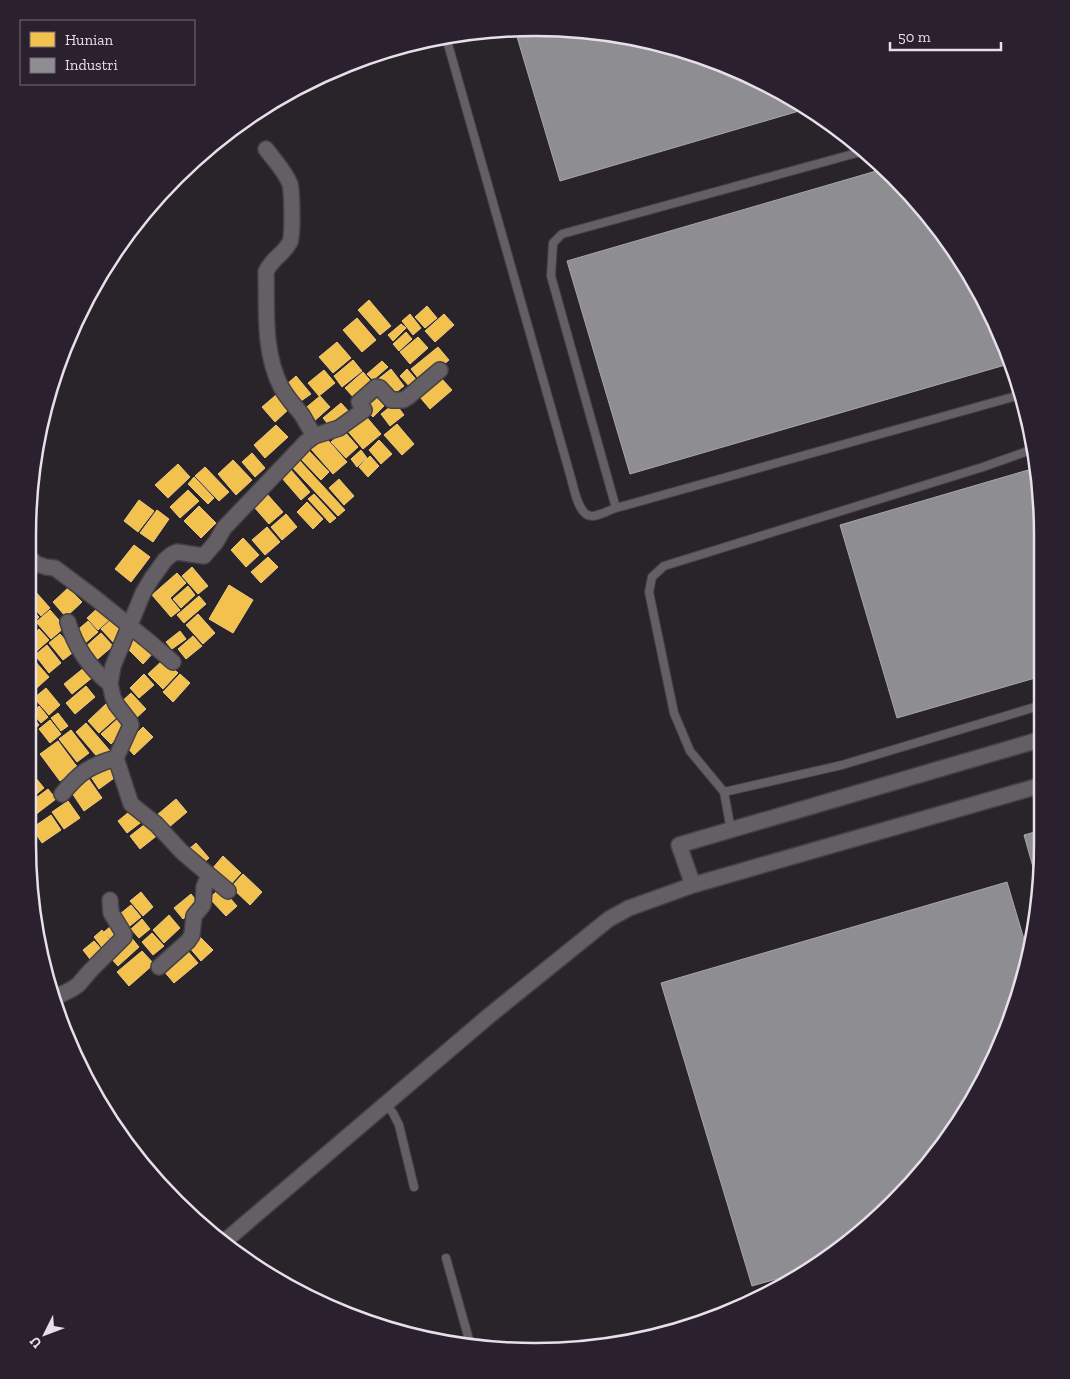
<svg xmlns="http://www.w3.org/2000/svg" width="1070" height="1379" font-family="'Zilla Slab',serif">
  <style>
    .homes { fill: #f2c14e; stroke: #efca7c }
    .industry { fill: #8d8d92; stroke: #a8a6ac }
    .lines { fill: none; stroke-linecap: round; stroke-linejoin: round }
    .lane-casing { stroke: #454046; stroke-width: 10 }
    .street-casing { stroke: #454046; stroke-width: 18 }
    .lane { stroke: #645f65; stroke-width: 8 }
    .street { stroke: #645f65; stroke-width: 15 }
    .rim { fill: none; stroke: #e7dfe9; stroke-width: 2.5 }
  </style>
  <rect width="100%" height="100%" fill="#29242a"/>
  <path class="homes" d="M 369,300 L 391,326 L 380,335 L 358,310 Z
    M 427,306 L 437,318 L 425,328 L 415,317 Z
    M 410,314 L 421,328 L 413,335 L 402,321 Z
    M 444,314 L 454,325 L 435,342 L 425,331 Z
    M 357,318 L 376,340 L 362,352 L 343,330 Z
    M 401,324 L 406,328 L 393,341 L 388,335 Z
    M 406,332 L 412,339 L 399,351 L 393,344 Z
    M 418,337 L 428,348 L 410,364 L 400,352 Z
    M 337,342 L 351,358 L 333,373 L 319,357 Z
    M 438,347 L 449,360 L 422,383 L 411,369 Z
    M 353,360 L 362,371 L 342,387 L 334,376 Z
    M 382,361 L 388,367 L 373,380 L 367,374 Z
    M 391,369 L 404,386 L 391,396 L 377,380 Z
    M 407,369 L 419,383 L 412,389 L 400,376 Z
    M 324,370 L 335,383 L 319,396 L 308,383 Z
    M 363,372 L 373,384 L 355,399 L 345,388 Z
    M 296,376 L 311,394 L 301,401 L 287,384 Z
    M 441,378 L 452,390 L 430,409 L 419,396 Z
    M 379,390 L 389,401 L 373,417 L 362,405 Z
    M 276,395 L 289,409 L 275,422 L 262,407 Z
    M 320,396 L 330,407 L 312,423 L 302,411 Z
    M 341,403 L 351,414 L 333,430 L 323,418 Z
    M 395,403 L 404,415 L 390,426 L 381,414 Z
    M 364,414 L 381,434 L 363,449 L 346,429 Z
    M 397,424 L 414,444 L 402,455 L 384,435 Z
    M 276,425 L 288,437 L 265,458 L 254,445 Z
    M 344,431 L 358,447 L 346,458 L 331,442 Z
    M 325,437 L 347,462 L 333,474 L 311,449 Z
    M 379,440 L 392,454 L 381,464 L 369,450 Z
    M 308,450 L 329,472 L 321,480 L 300,458 Z
    M 361,450 L 367,458 L 357,467 L 351,459 Z
    M 252,453 L 265,468 L 255,477 L 242,462 Z
    M 370,456 L 379,466 L 368,477 L 359,467 Z
    M 298,459 L 345,510 L 338,516 L 291,466 Z
    M 233,460 L 252,480 L 236,495 L 218,474 Z
    M 178,464 L 190,477 L 168,498 L 155,485 Z
    M 205,467 L 229,492 L 219,501 L 195,476 Z
    M 290,469 L 310,492 L 301,500 L 281,477 Z
    M 194,477 L 214,498 L 208,504 L 188,484 Z
    M 339,479 L 354,496 L 344,505 L 329,488 Z
    M 188,490 L 199,501 L 180,518 L 170,507 Z
    M 267,494 L 283,512 L 269,524 L 254,507 Z
    M 314,494 L 336,518 L 330,523 L 308,499 Z
    M 139,500 L 154,511 L 138,532 L 124,521 Z
    M 307,502 L 323,519 L 313,529 L 297,512 Z
    M 199,506 L 216,523 L 201,538 L 184,521 Z
    M 157,510 L 169,519 L 153,542 L 140,533 Z
    M 286,514 L 297,527 L 282,540 L 271,527 Z
    M 267,527 L 280,542 L 265,555 L 252,540 Z
    M 243,538 L 259,555 L 246,567 L 231,550 Z
    M 134,545 L 150,557 L 131,582 L 115,569 Z
    M 268,557 L 278,567 L 261,583 L 251,572 Z
    M 192,567 L 208,586 L 198,594 L 182,576 Z
    M 177,573 L 186,583 L 170,598 L 180,610 L 171,617 L 152,595 Z
    M 229,585 L 253,600 L 233,633 L 209,619 Z
    M 188,586 L 195,595 L 181,608 L 173,599 Z
    M 68,588 L 82,602 L 66,617 L 53,602 Z
    M 34,590 L 50,608 L 41,616 L 28,601 L 28,596 Z
    M 199,596 L 206,604 L 184,623 L 177,615 Z
    M 101,605 L 112,617 L 98,630 L 87,618 Z
    M 28,606 L 39,617 L 28,627 Z
    M 50,610 L 65,627 L 51,639 L 36,622 Z
    M 198,614 L 215,633 L 203,644 L 186,625 Z
    M 113,618 L 126,632 L 114,643 L 101,629 Z
    M 88,621 L 98,632 L 83,645 L 73,634 Z
    M 39,629 L 49,640 L 31,656 L 28,653 L 28,639 Z
    M 180,631 L 186,639 L 172,649 L 166,642 Z
    M 101,633 L 113,646 L 94,662 L 83,649 Z
    M 60,634 L 75,651 L 63,660 L 49,643 Z
    M 135,635 L 154,652 L 143,664 L 125,646 Z
    M 193,636 L 202,646 L 186,659 L 178,649 Z
    M 47,645 L 61,663 L 49,673 L 35,655 Z
    M 164,659 L 178,673 L 163,689 L 148,674 Z
    M 34,660 L 49,677 L 30,694 L 28,692 L 28,665 Z
    M 85,667 L 93,677 L 72,694 L 64,684 Z
    M 144,674 L 154,685 L 139,698 L 130,688 Z
    M 180,674 L 190,683 L 173,702 L 163,692 Z
    M 86,686 L 95,697 L 75,714 L 66,703 Z
    M 46,688 L 60,705 L 49,715 L 34,698 Z
    M 131,693 L 146,709 L 134,720 L 119,704 Z
    M 107,703 L 118,716 L 99,733 L 88,721 Z
    M 39,706 L 48,717 L 41,723 L 32,713 Z
    M 29,712 L 39,725 L 28,734 L 28,713 Z
    M 58,713 L 68,726 L 61,731 L 51,718 Z
    M 120,717 L 129,727 L 111,744 L 101,734 Z
    M 50,720 L 61,734 L 50,743 L 39,729 Z
    M 86,723 L 110,751 L 100,760 L 76,732 Z
    M 143,727 L 153,737 L 134,755 L 125,745 Z
    M 71,730 L 89,753 L 77,762 L 59,739 Z
    M 58,741 L 78,768 L 60,781 L 40,754 Z
    M 109,764 L 117,776 L 99,789 L 91,777 Z
    M 31,772 L 44,788 L 28,801 L 28,774 Z
    M 88,778 L 102,798 L 84,811 L 70,790 Z
    M 48,789 L 56,799 L 35,815 L 28,804 Z
    M 176,799 L 187,812 L 168,828 L 157,815 Z
    M 68,801 L 80,818 L 64,829 L 52,812 Z
    M 134,808 L 144,820 L 127,833 L 118,821 Z
    M 51,815 L 61,830 L 42,843 L 32,828 Z
    M 149,821 L 159,834 L 140,849 L 130,836 Z
    M 196,843 L 209,858 L 201,865 L 188,850 Z
    M 223,856 L 241,873 L 230,885 L 212,869 Z
    M 243,874 L 262,892 L 250,905 L 231,887 Z
    M 221,888 L 237,906 L 226,916 L 209,898 Z
    M 141,892 L 153,907 L 143,916 L 130,901 Z
    M 191,894 L 200,905 L 183,919 L 174,908 Z
    M 131,905 L 141,917 L 125,930 L 115,918 Z
    M 169,915 L 180,928 L 164,943 L 153,930 Z
    M 142,919 L 150,929 L 139,938 L 131,929 Z
    M 111,926 L 121,938 L 114,943 L 104,932 Z
    M 102,930 L 113,944 L 105,951 L 94,937 Z
    M 152,933 L 164,946 L 153,955 L 142,942 Z
    M 130,936 L 139,947 L 118,966 L 108,955 Z
    M 199,936 L 213,950 L 201,961 L 188,946 Z
    M 94,941 L 105,953 L 93,963 L 83,950 Z
    M 185,948 L 198,963 L 174,983 L 162,969 Z
    M 142,951 L 154,964 L 129,986 L 117,972 Z"/>
  <path class="industry" d="M 568,29 L 666,45 L 759,80 L 806,109 L 560,181 L 515,30 Z
    M 883,169 L 916,200 L 974,281 L 1012,363 L 630,474 L 567,261 Z
    M 1035,468 L 1041,502 L 1042,676 L 897,718 L 840,525 Z
    M 1042,830 L 1042,844 L 1038,885 L 1024,835 Z
    M 1007,882 L 1029,956 L 1004,1038 L 957,1126 L 870,1225 L 808,1270 L 752,1286 L 661,983 Z"/>
  <g class="lines">
    <g class="lane-casing">
      <path id="lane" d="M 446,37 L 571,478 C 574,489 579,518 593,516 C 601,515 609,510 616,508 L 1020,395
        M 616,508 L 551,276 L 553,243 L 562,234 L 864,151
        M 724,792 L 690,751 L 674,713 L 649,592 L 652,577 L 664,566 L 983,467 L 1031,450
        M 731,830 L 724,792 L 842,765 L 1042,705
        M 386,1104 L 393,1113 L 399,1125 L 414,1187
        M 446,1258 L 470,1343"/>
    </g>
    <g class="street-casing">
      <path id="street" d="M 314,436 L 339,428 L 364,410 L 359,402 L 376,387 L 380,388 L 391,400 L 403,400 L 408,397 L 440,370
        M 28,557 L 37,564 L 46,567 L 55,568 L 95,598 L 146,639 L 173,662
        M 68,622 C 75,647 90,668 110,684
        M 62,794 C 80,772 89,766 116,758
        M 693,885 L 679,845 L 1042,739
        M 228,891 L 182,852 L 156,824 L 131,804 L 116,758 L 131,725 L 130,722 L 116,704 L 113,697 L 110,684 L 113,666 L 143,593 L 152,578 L 165,560 L 172,554 L 177,552 L 204,556 L 216,542 L 224,528 L 306,442 L 314,436 C 310,429 306,422 302,415 C 295,406 287,398 281,387 C 263,351 267,311 266,272 C 271,259 284,254 290,242 C 293,235 292,192 290,184 C 285,171 274,160 266,149
        M 159,967 L 188,941 L 192,935 L 194,916 L 203,905 L 204,887 L 209,875
        M 54,998 L 72,989 L 78,985 L 91,970 L 124,937 L 124,934 L 111,913 L 110,900
        M 225,1241 L 490,1015 L 609,919 L 629,908 L 693,885 L 1042,785"/>
    </g>
    <use href="#lane" class="lane"/>
    <use href="#street" class="street"/>
  </g>
  <path d="M0 0H1070V1379H0ZM535 36H535A499 499 0 0 1 1034 535V844A499 499 0 0 1 535 1343H535A499 499 0 0 1 36 844V535A499 499 0 0 1 535 36Z" fill="#2b202e" fill-rule="evenodd"/>
  <path class="rim" d="M535 36H535A499 499 0 0 1 1034 535V844A499 499 0 0 1 535 1343H535A499 499 0 0 1 36 844V535A499 499 0 0 1 535 36Z"/>
  <rect x="20" y="20" width="175" height="65" fill="#2b202e" stroke="#766c79"/>
  <rect x="30" y="32" width="25" height="15" fill="#f2c14e" stroke="#766c79"/>
  <text x="65" y="45" font-size="15" fill="#e7dfe9">Hunian</text>
  <rect x="30" y="58" width="25" height="15" fill="#8d8d92" stroke="#766c79"/>
  <text x="65" y="70" font-size="15" fill="#e7dfe9">Industri</text>
  <g transform="translate(45 1334) rotate(228)" stroke="#2b202e" stroke-width="4" paint-order="stroke">
  <path d="M0-4L9 19L0 12L-9 19Z" fill="#e7dfe9"/>
  <text y="-8" font-size="14" font-weight="bold" text-anchor="middle" fill="#e7dfe9">U</text>
  </g>
  <path d="M890 42v8h111v-8" fill="none" stroke="#e7dfe9" stroke-width="2.5"/>
  <text x="898" y="42" font-size="15" fill="#e7dfe9" stroke="#2b202e" stroke-width="4" paint-order="stroke">50 m</text>
</svg>
